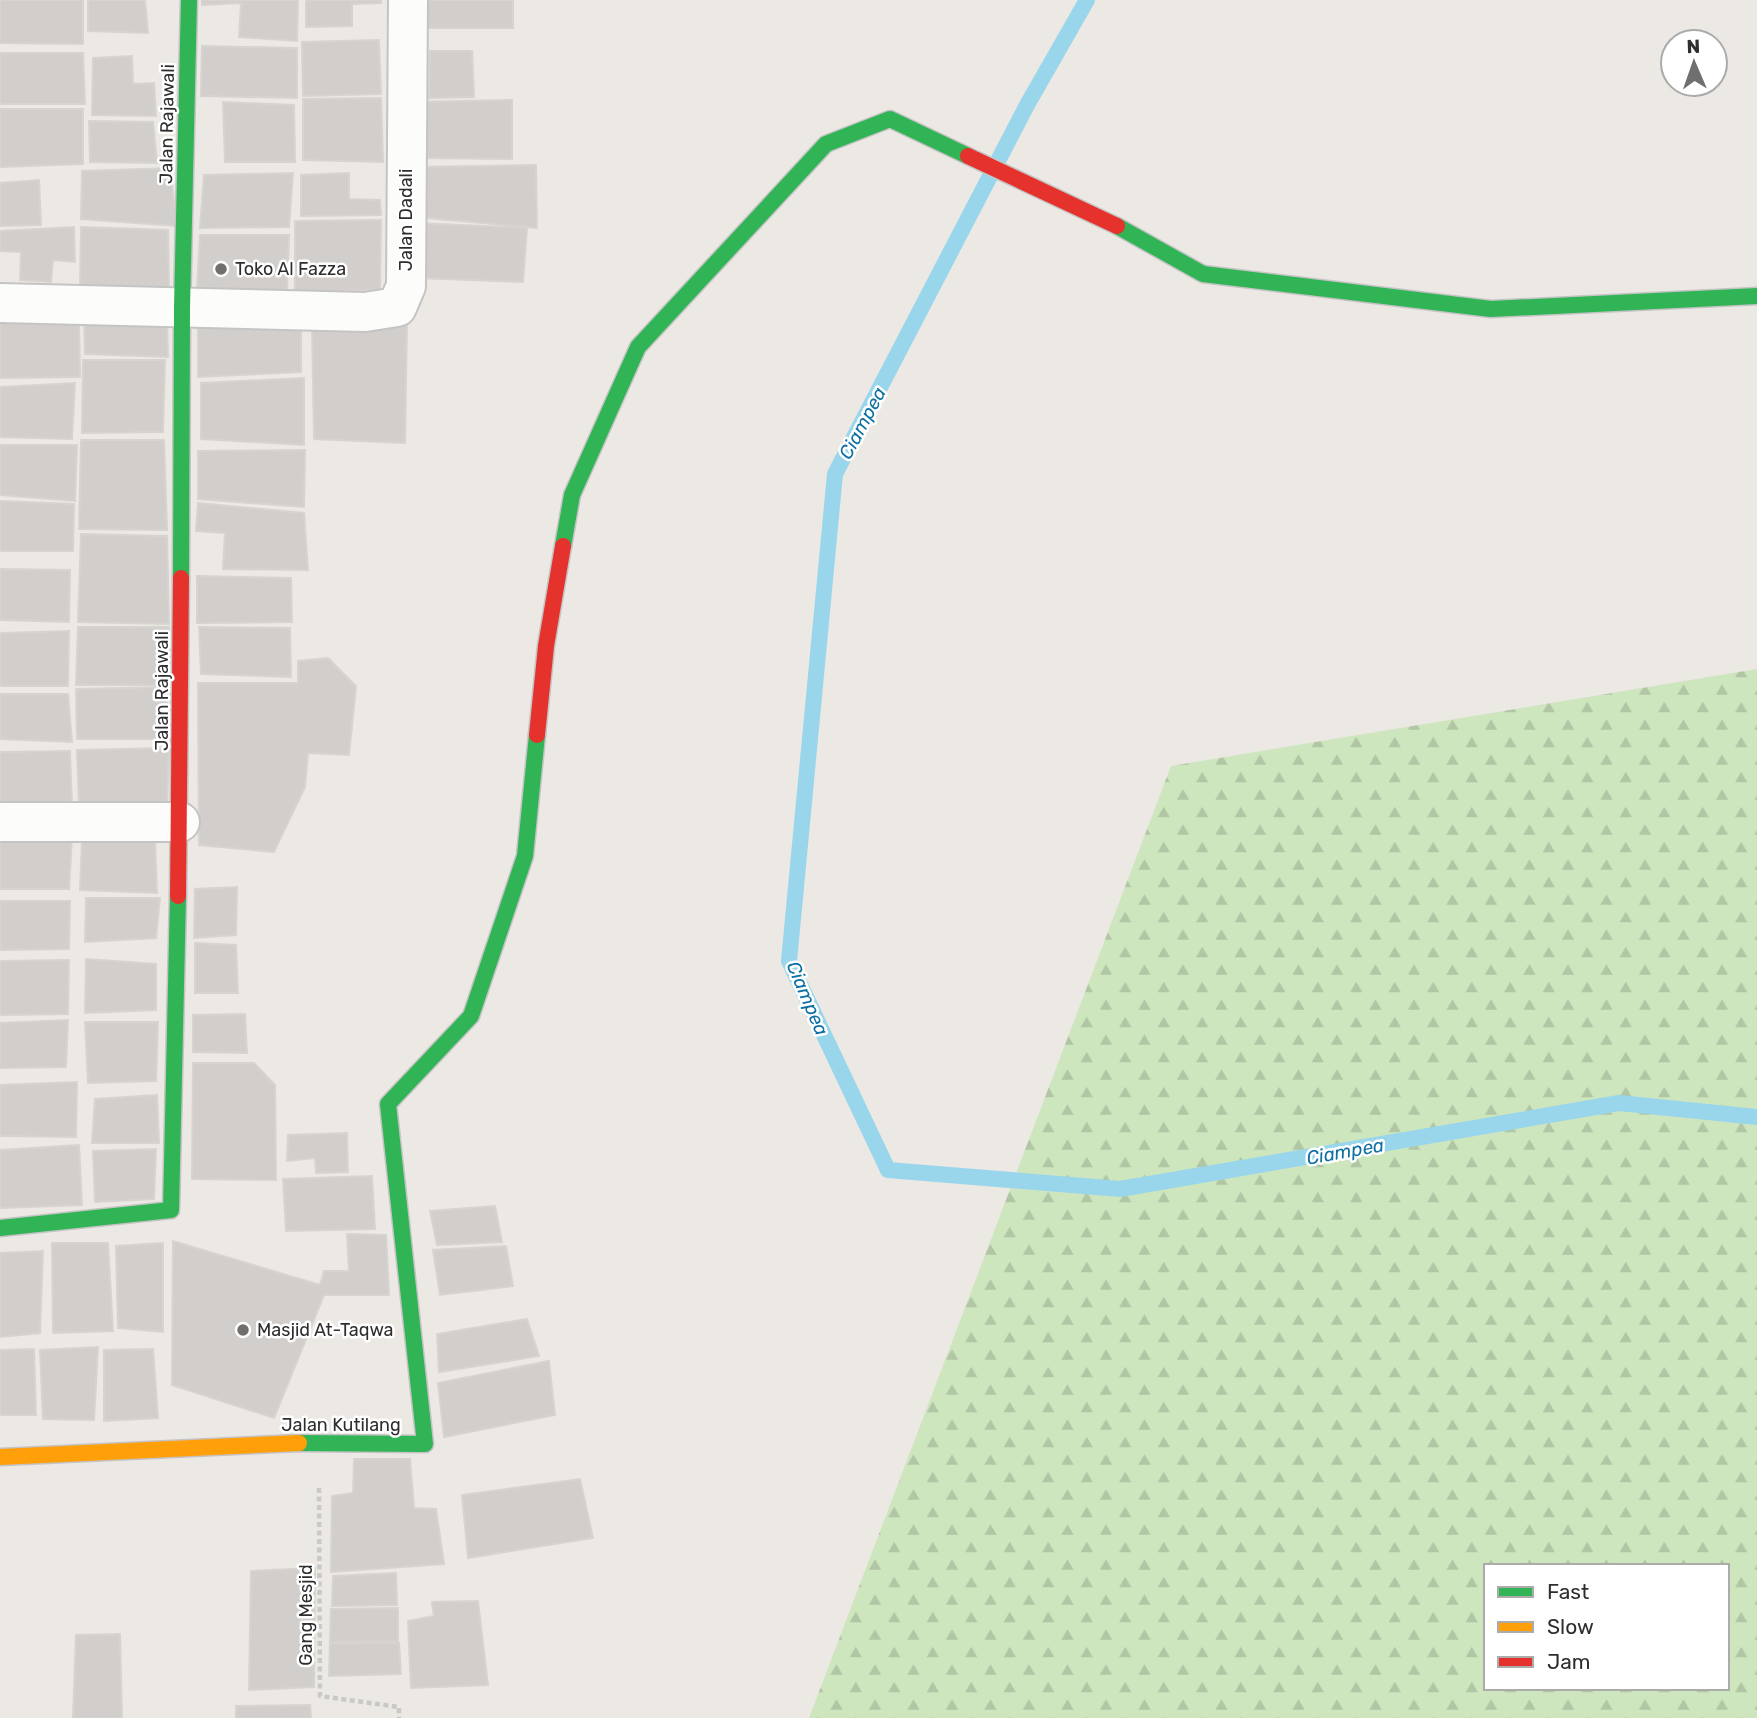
<svg xmlns="http://www.w3.org/2000/svg" width="1757" height="1718" font-family="Rubik,sans-serif">
  <style>
    .forest { fill: url(#forest-firs); fill-rule: evenodd }
    .lines { fill: none; stroke-linecap: round; stroke-linejoin: round }
    .stream { stroke: #99d6ec; stroke-width: 16 }
    .building { fill: #d1cecb; stroke: #d7d4d0; stroke-width: 2 }
    .street-casing { stroke: #c5c4c5; stroke-width: 42 }
    .fast-casing { stroke: #c5c4c5; stroke-width: 19 }
    .slow-casing { stroke: #c5c4c5; stroke-width: 19 }
    .jam-casing { stroke: #c5c4c5; stroke-width: 19 }
    .path { stroke: #c9c9c8; stroke-width: 4.5; stroke-dasharray: 5 3.5; stroke-linecap: butt }
    .street { stroke: #fcfcfb; stroke-width: 38 }
    .fast { stroke: #30b455; stroke-width: 16 }
    .slow { stroke: #ff9f0a; stroke-width: 16 }
    .jam { stroke: #e5322d; stroke-width: 16 }
    .poi-dot { fill: #706f6e; stroke: #fff; stroke-width: 2.5 }
    .labels { text-anchor: middle; stroke-width: 5; stroke-linejoin: round; paint-order: stroke }
    .street-label { font-size: 18px; fill: #2e2e2e; stroke: #fff }
    .poi-label { font-size: 18px; fill: #2e2e2e; stroke: #fff; text-anchor: start }
    .water-label { font-size: 19px; font-style: italic; fill: #0d6fa3; stroke: #fff }
  </style>
  <defs>
    <pattern id="forest-firs" width="22" height="20" patternUnits="userSpaceOnUse" patternTransform="scale(1.75)"><rect width="22" height="20" fill="#cee6be"/><path d="M5 1l3.5 6h-7zM16 11l3.5 6h-7z" fill="#b1c6a4"/></pattern>
  </defs>
  <rect width="100%" height="100%" fill="#ece8e4"/>
  <path class="forest" d="M 1757,669 L 1757,1718 L 809,1718 L 1171,766 ZM 1486,1566 L 1727,1566 L 1727,1688 L 1486,1688 Z"/>
  <g class="lines">
    <path class="stream" d="M 1087,0 L 1027,105 L 835,474 L 789,961 L 888,1170 L 1120,1189 L 1619,1103 L 1757,1117"/>
  </g>
  <path class="building" d="M 0,0 L 83,0 L 83,44 L 0,43 Z
    M 88,0 L 145,0 L 148,33 L 88,31 Z
    M 202,0 L 298,0 L 297,41 L 239,37 L 241,3 L 202,5 Z
    M 306,0 L 381,0 L 381,3 L 352,4 L 352,26 L 306,27 Z
    M 424,0 L 513,0 L 513,28 L 425,28 Z
    M 379,40 L 381,94 L 303,96 L 302,42 Z
    M 202,46 L 297,48 L 297,98 L 201,96 Z
    M 430,51 L 472,51 L 474,97 L 429,98 Z
    M 0,53 L 83,53 L 85,104 L 0,104 Z
    M 132,56 L 133,84 L 154,83 L 156,116 L 92,115 L 93,58 Z
    M 381,98 L 383,162 L 303,160 L 303,99 Z
    M 512,100 L 512,159 L 417,158 L 416,102 Z
    M 223,102 L 294,105 L 295,162 L 225,162 Z
    M 0,109 L 83,109 L 83,164 L 0,167 Z
    M 89,121 L 153,122 L 157,163 L 90,162 Z
    M 536,165 L 537,228 L 416,217 L 418,167 Z
    M 170,168 L 177,226 L 81,219 L 82,171 Z
    M 293,173 L 289,227 L 200,228 L 204,175 Z
    M 349,173 L 349,199 L 380,200 L 381,215 L 301,216 L 301,175 Z
    M 39,180 L 41,225 L 0,226 L 0,183 Z
    M 381,220 L 380,289 L 295,293 L 295,221 Z
    M 416,223 L 527,228 L 523,282 L 417,278 Z
    M 74,227 L 75,262 L 53,260 L 51,282 L 20,280 L 21,252 L 0,251 L 0,231 Z
    M 81,227 L 168,230 L 169,291 L 80,288 Z
    M 200,235 L 289,235 L 287,291 L 197,291 Z
    M 167,317 L 168,357 L 85,354 L 84,319 Z
    M 407,319 L 405,443 L 314,439 L 312,325 Z
    M 79,321 L 80,377 L 0,378 L 0,322 Z
    M 301,321 L 301,372 L 198,377 L 198,324 Z
    M 83,360 L 165,360 L 163,432 L 82,433 Z
    M 304,378 L 304,445 L 201,439 L 201,383 Z
    M 75,383 L 72,439 L 0,437 L 0,387 Z
    M 81,440 L 164,440 L 167,530 L 79,529 Z
    M 0,445 L 77,445 L 75,501 L 0,495 Z
    M 305,450 L 304,507 L 198,499 L 198,451 Z
    M 0,501 L 74,504 L 73,551 L 0,551 Z
    M 198,503 L 304,513 L 308,570 L 223,569 L 225,533 L 196,531 Z
    M 81,534 L 167,536 L 169,624 L 78,622 Z
    M 0,569 L 70,570 L 69,622 L 0,620 Z
    M 197,576 L 291,578 L 292,622 L 197,623 Z
    M 78,627 L 169,627 L 170,685 L 76,685 Z
    M 199,627 L 290,628 L 291,677 L 201,674 Z
    M 69,631 L 68,686 L 0,686 L 0,633 Z
    M 328,658 L 356,686 L 349,755 L 308,753 L 305,787 L 274,852 L 199,845 L 198,683 L 298,683 L 298,661 Z
    M 167,687 L 168,739 L 77,739 L 76,689 Z
    M 0,694 L 68,694 L 72,742 L 0,739 Z
    M 169,748 L 167,803 L 79,806 L 77,750 Z
    M 70,751 L 72,807 L 0,807 L 0,752 Z
    M 72,837 L 69,889 L 0,889 L 0,838 Z
    M 82,841 L 155,841 L 157,893 L 80,890 Z
    M 237,887 L 236,935 L 194,938 L 195,889 Z
    M 86,898 L 160,898 L 156,938 L 85,942 Z
    M 0,901 L 70,901 L 69,949 L 0,950 Z
    M 195,943 L 236,945 L 238,993 L 195,993 Z
    M 86,959 L 156,964 L 156,1010 L 85,1013 Z
    M 69,960 L 68,1014 L 0,1015 L 0,961 Z
    M 245,1014 L 247,1053 L 193,1052 L 193,1015 Z
    M 68,1020 L 66,1067 L 0,1068 L 0,1023 Z
    M 85,1022 L 158,1022 L 156,1081 L 88,1083 Z
    M 193,1063 L 254,1063 L 275,1085 L 276,1180 L 192,1179 Z
    M 77,1082 L 76,1137 L 0,1136 L 0,1085 Z
    M 157,1095 L 159,1143 L 92,1143 L 95,1099 Z
    M 347,1133 L 348,1172 L 316,1173 L 315,1158 L 287,1161 L 288,1135 Z
    M 79,1145 L 82,1205 L 0,1208 L 0,1150 Z
    M 156,1149 L 154,1199 L 95,1202 L 93,1151 Z
    M 372,1176 L 375,1229 L 286,1231 L 283,1179 Z
    M 495,1206 L 502,1242 L 437,1245 L 430,1211 Z
    M 347,1234 L 386,1235 L 389,1295 L 324,1295 L 274,1418 L 172,1385 L 173,1241 L 320,1285 L 324,1271 L 349,1271 Z
    M 52,1243 L 108,1243 L 113,1331 L 53,1333 Z
    M 163,1243 L 163,1332 L 118,1328 L 116,1246 Z
    M 506,1246 L 513,1286 L 440,1295 L 433,1250 Z
    M 43,1251 L 40,1333 L 0,1337 L 0,1253 Z
    M 527,1319 L 539,1356 L 439,1372 L 437,1334 Z
    M 98,1347 L 94,1420 L 43,1419 L 40,1350 Z
    M 34,1349 L 36,1415 L 0,1415 L 0,1350 Z
    M 153,1349 L 158,1418 L 104,1421 L 104,1350 Z
    M 549,1361 L 555,1415 L 444,1437 L 438,1383 Z
    M 354,1459 L 410,1459 L 414,1508 L 436,1509 L 444,1564 L 331,1572 L 332,1496 L 353,1493 Z
    M 580,1479 L 593,1538 L 468,1558 L 462,1495 Z
    M 315,1568 L 314,1687 L 249,1690 L 251,1571 Z
    M 396,1573 L 397,1605 L 332,1606 L 333,1576 Z
    M 478,1601 L 488,1685 L 411,1688 L 408,1621 L 434,1616 L 432,1602 Z
    M 398,1608 L 398,1641 L 330,1642 L 331,1609 Z
    M 120,1634 L 122,1718 L 73,1718 L 76,1635 Z
    M 330,1643 L 399,1643 L 401,1674 L 329,1676 Z
    M 310,1705 L 311,1718 L 236,1718 L 236,1706 Z"/>
  <g class="lines">
    <g class="street-casing">
      <path id="street" d="M 0,303 L 365,312 L 397,307 L 406,286 L 408,0
        M 0,822 L 180,822"/>
    </g>
    <g class="fast-casing">
      <path id="fast" d="M 1117,226 L 1203,274 L 1491,309 L 1757,296
        M 563,546 L 572,495 L 638,347 L 826,144 L 890,119 L 968,156
        M 181,578 L 182,308 L 189,0
        M 0,1228 L 171,1210 L 178,896
        M 299,1443 L 425,1444 L 388,1104 L 471,1016 L 525,856 L 537,735"/>
    </g>
    <g class="slow-casing">
      <path id="slow" d="M 0,1457 L 299,1443"/>
    </g>
    <g class="jam-casing">
      <path id="jam" d="M 968,156 L 1117,226
        M 537,735 L 546,646 L 563,546
        M 178,896 L 181,578"/>
    </g>
    <path class="path" d="M 319,1488 L 320,1696 L 399,1707 L 399,1718"/>
    <use href="#street" class="street"/>
    <use href="#fast" class="fast"/>
    <use href="#slow" class="slow"/>
    <use href="#jam" class="jam"/>
  </g>
  <g class="poi-dot">
    <circle cx="221" cy="269" r="7"/>
    <circle cx="243" cy="1330" r="7"/>
  </g>
  <g class="labels">
    <g class="street-label">
      <text transform="translate(167 124) rotate(-89)" y="6">Jalan Rajawali</text>
      <text transform="translate(406 220) rotate(-90)" y="6">Jalan Dadali</text>
      <text transform="translate(162 691) rotate(-90)" y="6">Jalan Rajawali</text>
      <text x="341" y="1431">Jalan Kutilang</text>
      <text transform="translate(306 1615) rotate(-90)" y="6">Gang Mesjid</text>
    </g>
    <g class="poi-label">
      <text x="235" y="275">Toko Al Fazza</text>
      <text x="257" y="1336">Masjid At-Taqwa</text>
    </g>
    <g class="water-label">
      <text transform="translate(862 423) rotate(-62)" y="7">Ciampea</text>
      <text transform="translate(808 998) rotate(67)" y="7">Ciampea</text>
      <text transform="translate(1345 1151) rotate(-10)" y="7">Ciampea</text>
    </g>
  </g>
  <rect x="1484" y="1564" width="245" height="126" fill="#ffffff" stroke="#ababab" stroke-width="2"/>
  <rect x="1498" y="1587" width="35" height="10" fill="#30b455" stroke="#ababab" stroke-width="2"/>
  <text x="1547" y="1599" font-size="21" fill="#2e2e2e">Fast</text>
  <rect x="1498" y="1622" width="35" height="10" fill="#ff9f0a" stroke="#ababab" stroke-width="2"/>
  <text x="1547" y="1634" font-size="21" fill="#2e2e2e">Slow</text>
  <rect x="1498" y="1657" width="35" height="10" fill="#e5322d" stroke="#ababab" stroke-width="2"/>
  <text x="1547" y="1669" font-size="21" fill="#2e2e2e">Jam</text>
  <g transform="translate(1694 63) rotate(358)"><circle r="33" fill="#ffffff" stroke="#ababab" stroke-width="2"/>
  <path d="M0-5L12 26L0 18L-12 26Z" fill="#706f6e"/>
  <text y="-10" font-size="19" font-weight="bold" text-anchor="middle" fill="#2e2e2e">N</text>
  </g>
</svg>
